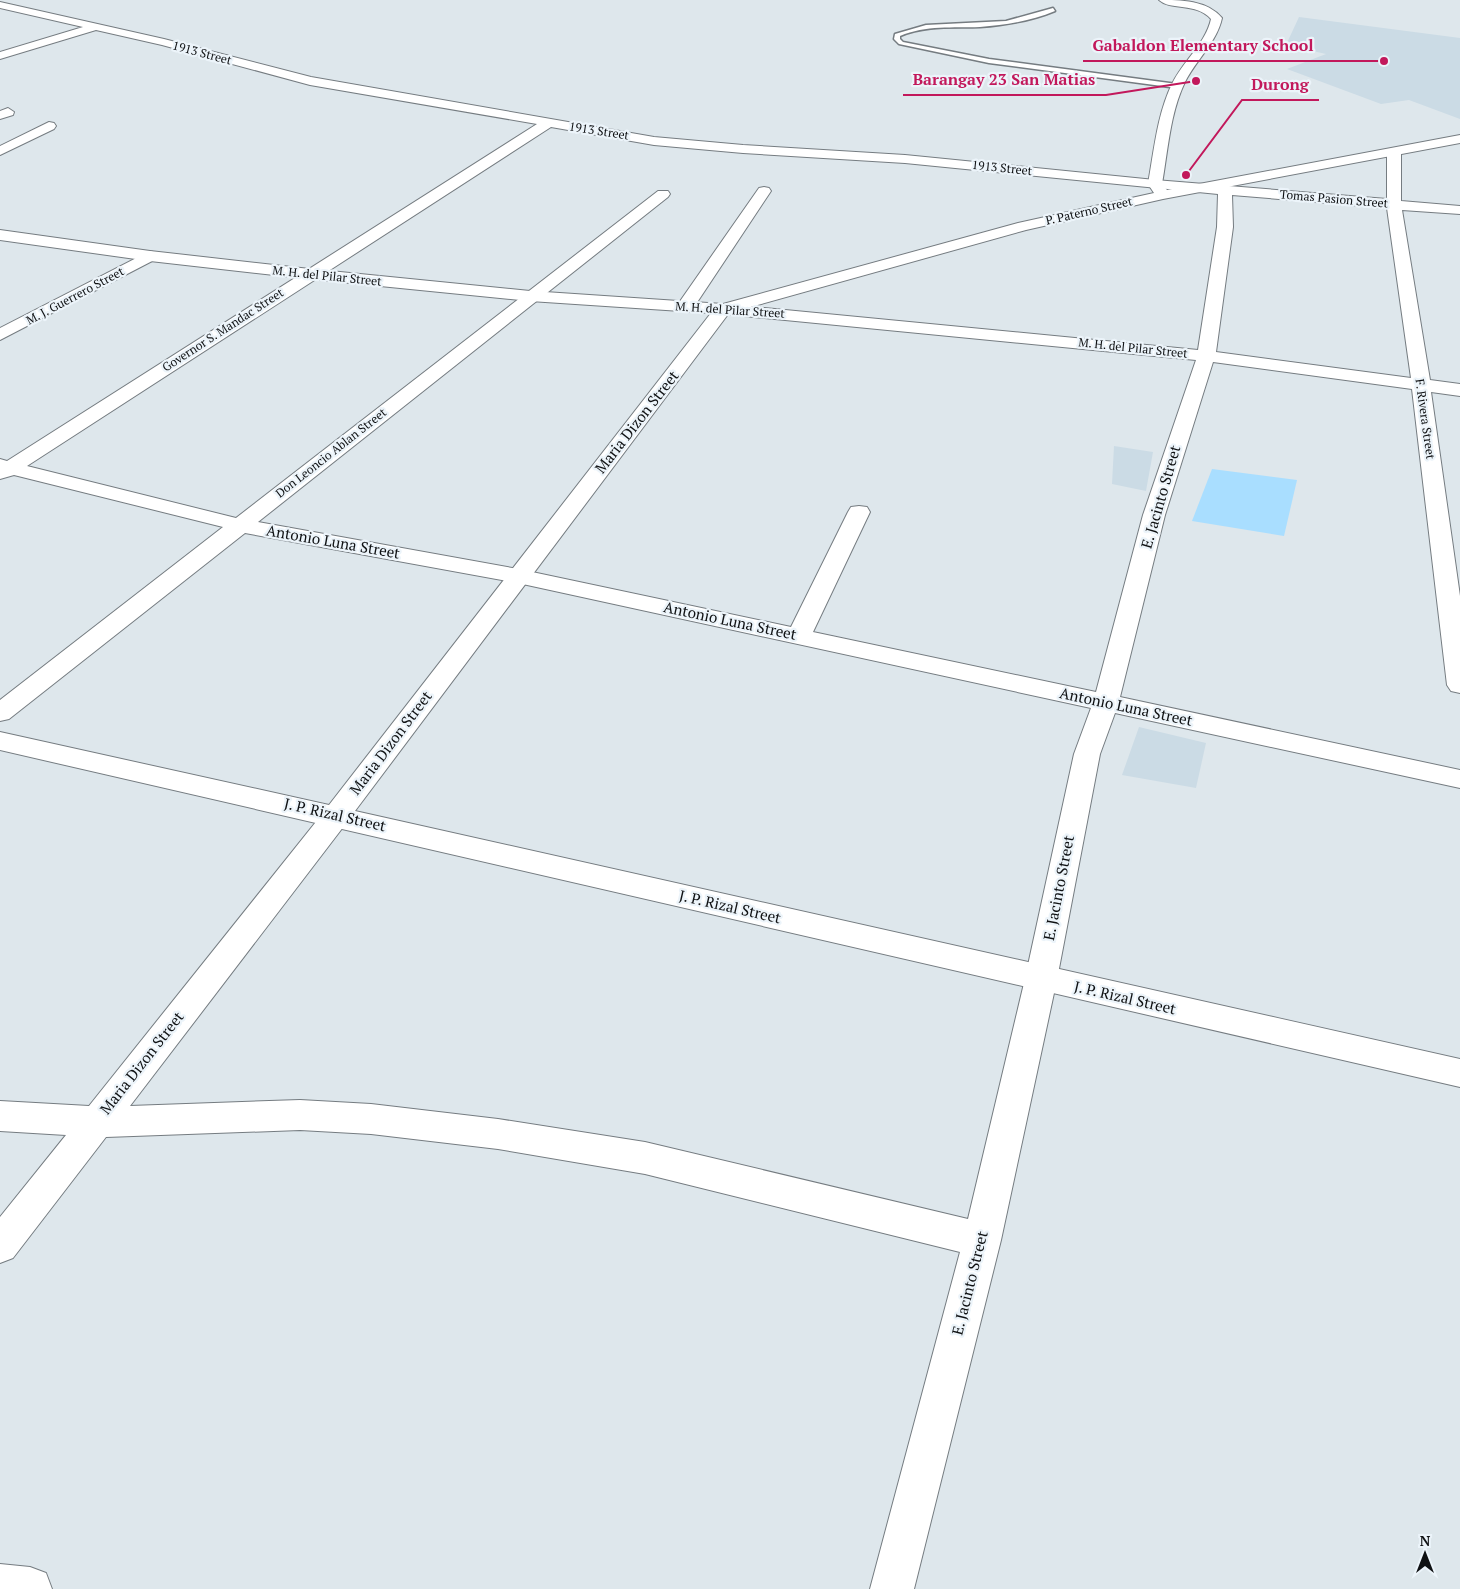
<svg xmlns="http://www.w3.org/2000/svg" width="1460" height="1589" font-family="'PT Serif',serif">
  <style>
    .built { fill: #cbdbe5 }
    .green { fill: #a9deff }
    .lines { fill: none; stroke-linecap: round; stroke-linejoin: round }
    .lane-casing { stroke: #757c81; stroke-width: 3 }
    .street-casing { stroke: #757c81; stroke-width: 2 }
    .secondary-casing { stroke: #757c81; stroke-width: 2 }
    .lane { fill: #fff; fill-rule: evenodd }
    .street { fill: #fff; fill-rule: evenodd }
    .secondary { fill: #fff; fill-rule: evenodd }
    .labels { text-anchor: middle; stroke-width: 4.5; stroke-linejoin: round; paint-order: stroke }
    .far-street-label { font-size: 12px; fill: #0f1113; stroke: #ecf4fa }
    .street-label { font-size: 15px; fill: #0f1113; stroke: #ecf4fa }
    .leader { fill: none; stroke: #c2185b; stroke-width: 2 }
    .callout-dot { fill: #c2185b; stroke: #ecf4fa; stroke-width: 2 }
    .callout-label { font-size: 16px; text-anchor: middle; font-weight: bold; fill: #c2185b; stroke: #ecf4fa; stroke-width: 4.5; stroke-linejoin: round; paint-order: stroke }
  </style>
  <rect width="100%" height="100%" fill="#dee7ec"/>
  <path class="built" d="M 1299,17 L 1460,38 L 1460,119 L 1409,100 L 1381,104 L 1287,69 L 1326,54 L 1286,45 Z
    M 1114,446 L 1153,452 L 1146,491 L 1112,484 Z
    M 1139,727 L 1206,743 L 1196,788 L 1122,775 Z"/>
  <path class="green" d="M 1212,469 L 1297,480 L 1284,536 L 1192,521 Z"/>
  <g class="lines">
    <g class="lane-casing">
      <path id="lane" d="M 1053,8 L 1055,11 C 1031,21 1006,25 980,27 C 953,28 926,25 900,36 L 900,39 L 903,42 L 989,59 L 1177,84 L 1180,86 L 1177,88 L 989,63 L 899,44 L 894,39 L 895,34 L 926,25 L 1006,21 Z"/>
    </g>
    <g class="street-casing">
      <path id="street" d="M 0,2 L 164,39 L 311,77 L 654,137 L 743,145 L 905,155 L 1155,180 L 1387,199 L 1387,152 L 1394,148 L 1401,152 L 1401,201 L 1460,206 L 1460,214 L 1402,210 L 1430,380 L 1460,384 L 1460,396 L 1431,392 L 1460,596 L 1460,693 L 1451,691 L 1447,685 L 1412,389 L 1213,362 L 1165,515 L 1120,697 L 1460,770 L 1460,788 L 1115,713 L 1100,754 L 1057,979 L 1001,1240 L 914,1589 L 870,1589 L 960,1252 L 645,1174 L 498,1149 L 371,1134 L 300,1130 L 106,1137 L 13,1258 L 0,1263 L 0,1217 L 66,1135 L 0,1131 L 0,1101 L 89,1106 L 327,808 L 337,805 L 347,808 L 351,815 L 347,822 L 130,1106 L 300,1100 L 371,1104 L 498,1119 L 645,1142 L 968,1219 L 1025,979 L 1074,754 L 1091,708 L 518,583 L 245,533 L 9,719 L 0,721 L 0,700 L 223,527 L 14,475 L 0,479 L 0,459 L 7,461 L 537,124 L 310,85 L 162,45 L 96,30 L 0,59 L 0,52 L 83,27 L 0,8 ZM 551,127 L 654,145 L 743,153 L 905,163 L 1218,194 L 1217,227 L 1198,350 L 723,304 L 717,305 L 714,309 L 717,313 L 723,314 L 1196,360 L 1143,515 L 1096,692 L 813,632 L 870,512 L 867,507 L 859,506 L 851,507 L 848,512 L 791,627 L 518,569 L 258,522 L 668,197 L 670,194 L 668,191 L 658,191 L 236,518 L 27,466 ZM 1232,195 L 1387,208 L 1411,378 L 1216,352 L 1233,227 Z
        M 8,108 L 14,112 L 13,115 L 0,119 L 0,111 Z
        M 49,122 L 54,123 L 56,126 L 54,129 L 0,155 L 0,146 Z
        M 764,187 L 769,188 L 771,191 L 694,307 L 691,311 L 679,311 L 676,307 L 759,188 Z
        M 150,251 L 156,253 L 158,256 L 156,259 L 0,340 L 0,328 Z"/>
    </g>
    <g class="secondary-casing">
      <path id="secondary" d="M 1159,0 C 1181,0 1207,0 1222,18 C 1217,42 1196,60 1185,82 C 1170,113 1168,150 1162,184 L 1167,190 L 1460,135 L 1460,143 L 1163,199 L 1026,230 L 729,313 L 355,811 L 1460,1059 L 1460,1087 L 0,750 L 0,732 L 329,805 L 711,313 L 530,301 L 310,279 L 150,261 L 0,240 L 0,230 L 150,251 L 310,269 L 530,291 L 723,304 L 1018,223 L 1154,193 L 1148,184 C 1154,151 1157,115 1172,84 C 1183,61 1206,43 1211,19 C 1196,2 1171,11 1159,0 Z
        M 0,1564 L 30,1567 L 46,1573 L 52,1589 L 0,1589 Z"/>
    </g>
    <use href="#lane" class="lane"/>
    <use href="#street" class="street"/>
    <use href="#secondary" class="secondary"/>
  </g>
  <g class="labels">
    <g class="far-street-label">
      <text transform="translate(202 53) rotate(15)" y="4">1913 Street</text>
      <text transform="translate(599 131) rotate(9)" y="4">1913 Street</text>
      <text transform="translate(1002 168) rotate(6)" y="4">1913 Street</text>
      <text transform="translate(1334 199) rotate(5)" y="4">Tomas Pasion Street</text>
      <text transform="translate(1089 211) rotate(-13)" y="4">P. Paterno Street</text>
      <text transform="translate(327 276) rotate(6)" y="4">M. H. del Pilar Street</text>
      <text transform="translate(75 296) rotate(-28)" y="4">M. J. Guerrero Street</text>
      <text transform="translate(730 310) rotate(4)" y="4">M. H. del Pilar Street</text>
      <text transform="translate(223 330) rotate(-33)" y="4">Governor S. Mandac Street</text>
      <text transform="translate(1133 348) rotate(6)" y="4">M. H. del Pilar Street</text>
      <text transform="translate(1425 419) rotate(82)" y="4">F. Rivera Street</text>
      <text transform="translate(331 453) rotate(-38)" y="4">Don Leoncio Ablan Street</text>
    </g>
    <g class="street-label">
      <text transform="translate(637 422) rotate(-52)" y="5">Maria Dizon Street</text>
      <text transform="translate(1161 497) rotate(-74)" y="5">E. Jacinto Street</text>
      <text transform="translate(333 542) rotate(10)" y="5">Antonio Luna Street</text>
      <text transform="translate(730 621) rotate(12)" y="5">Antonio Luna Street</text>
      <text transform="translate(1126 707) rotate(12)" y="5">Antonio Luna Street</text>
      <text transform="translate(391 743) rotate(-53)" y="5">Maria Dizon Street</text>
      <text transform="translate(335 815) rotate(13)" y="5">J. P. Rizal Street</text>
      <text transform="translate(1059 888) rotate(-79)" y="5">E. Jacinto Street</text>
      <text transform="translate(730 907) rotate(13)" y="5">J. P. Rizal Street</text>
      <text transform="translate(1125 998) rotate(13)" y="5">J. P. Rizal Street</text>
      <text transform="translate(142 1063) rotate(-52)" y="5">Maria Dizon Street</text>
      <text transform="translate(970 1283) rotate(-76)" y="5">E. Jacinto Street</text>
    </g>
  </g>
  <path class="leader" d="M1384 61L1324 61H1083M1196 81L1106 95H903M1186 175L1242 100H1319"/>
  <g class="callout-dot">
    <circle cx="1384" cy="61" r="5"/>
    <circle cx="1196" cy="81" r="5"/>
    <circle cx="1186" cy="175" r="5"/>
  </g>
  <g class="callout-label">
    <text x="1203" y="51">Gabaldon Elementary School</text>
    <text x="1004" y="85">Barangay 23 San Matias</text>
    <text x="1280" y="90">Durong</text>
  </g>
  <g transform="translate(1425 1554)" stroke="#ecf4fa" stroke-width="4" paint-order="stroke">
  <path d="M0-4L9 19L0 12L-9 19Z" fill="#0f1113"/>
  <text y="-8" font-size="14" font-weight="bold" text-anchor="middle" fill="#0f1113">N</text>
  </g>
</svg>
